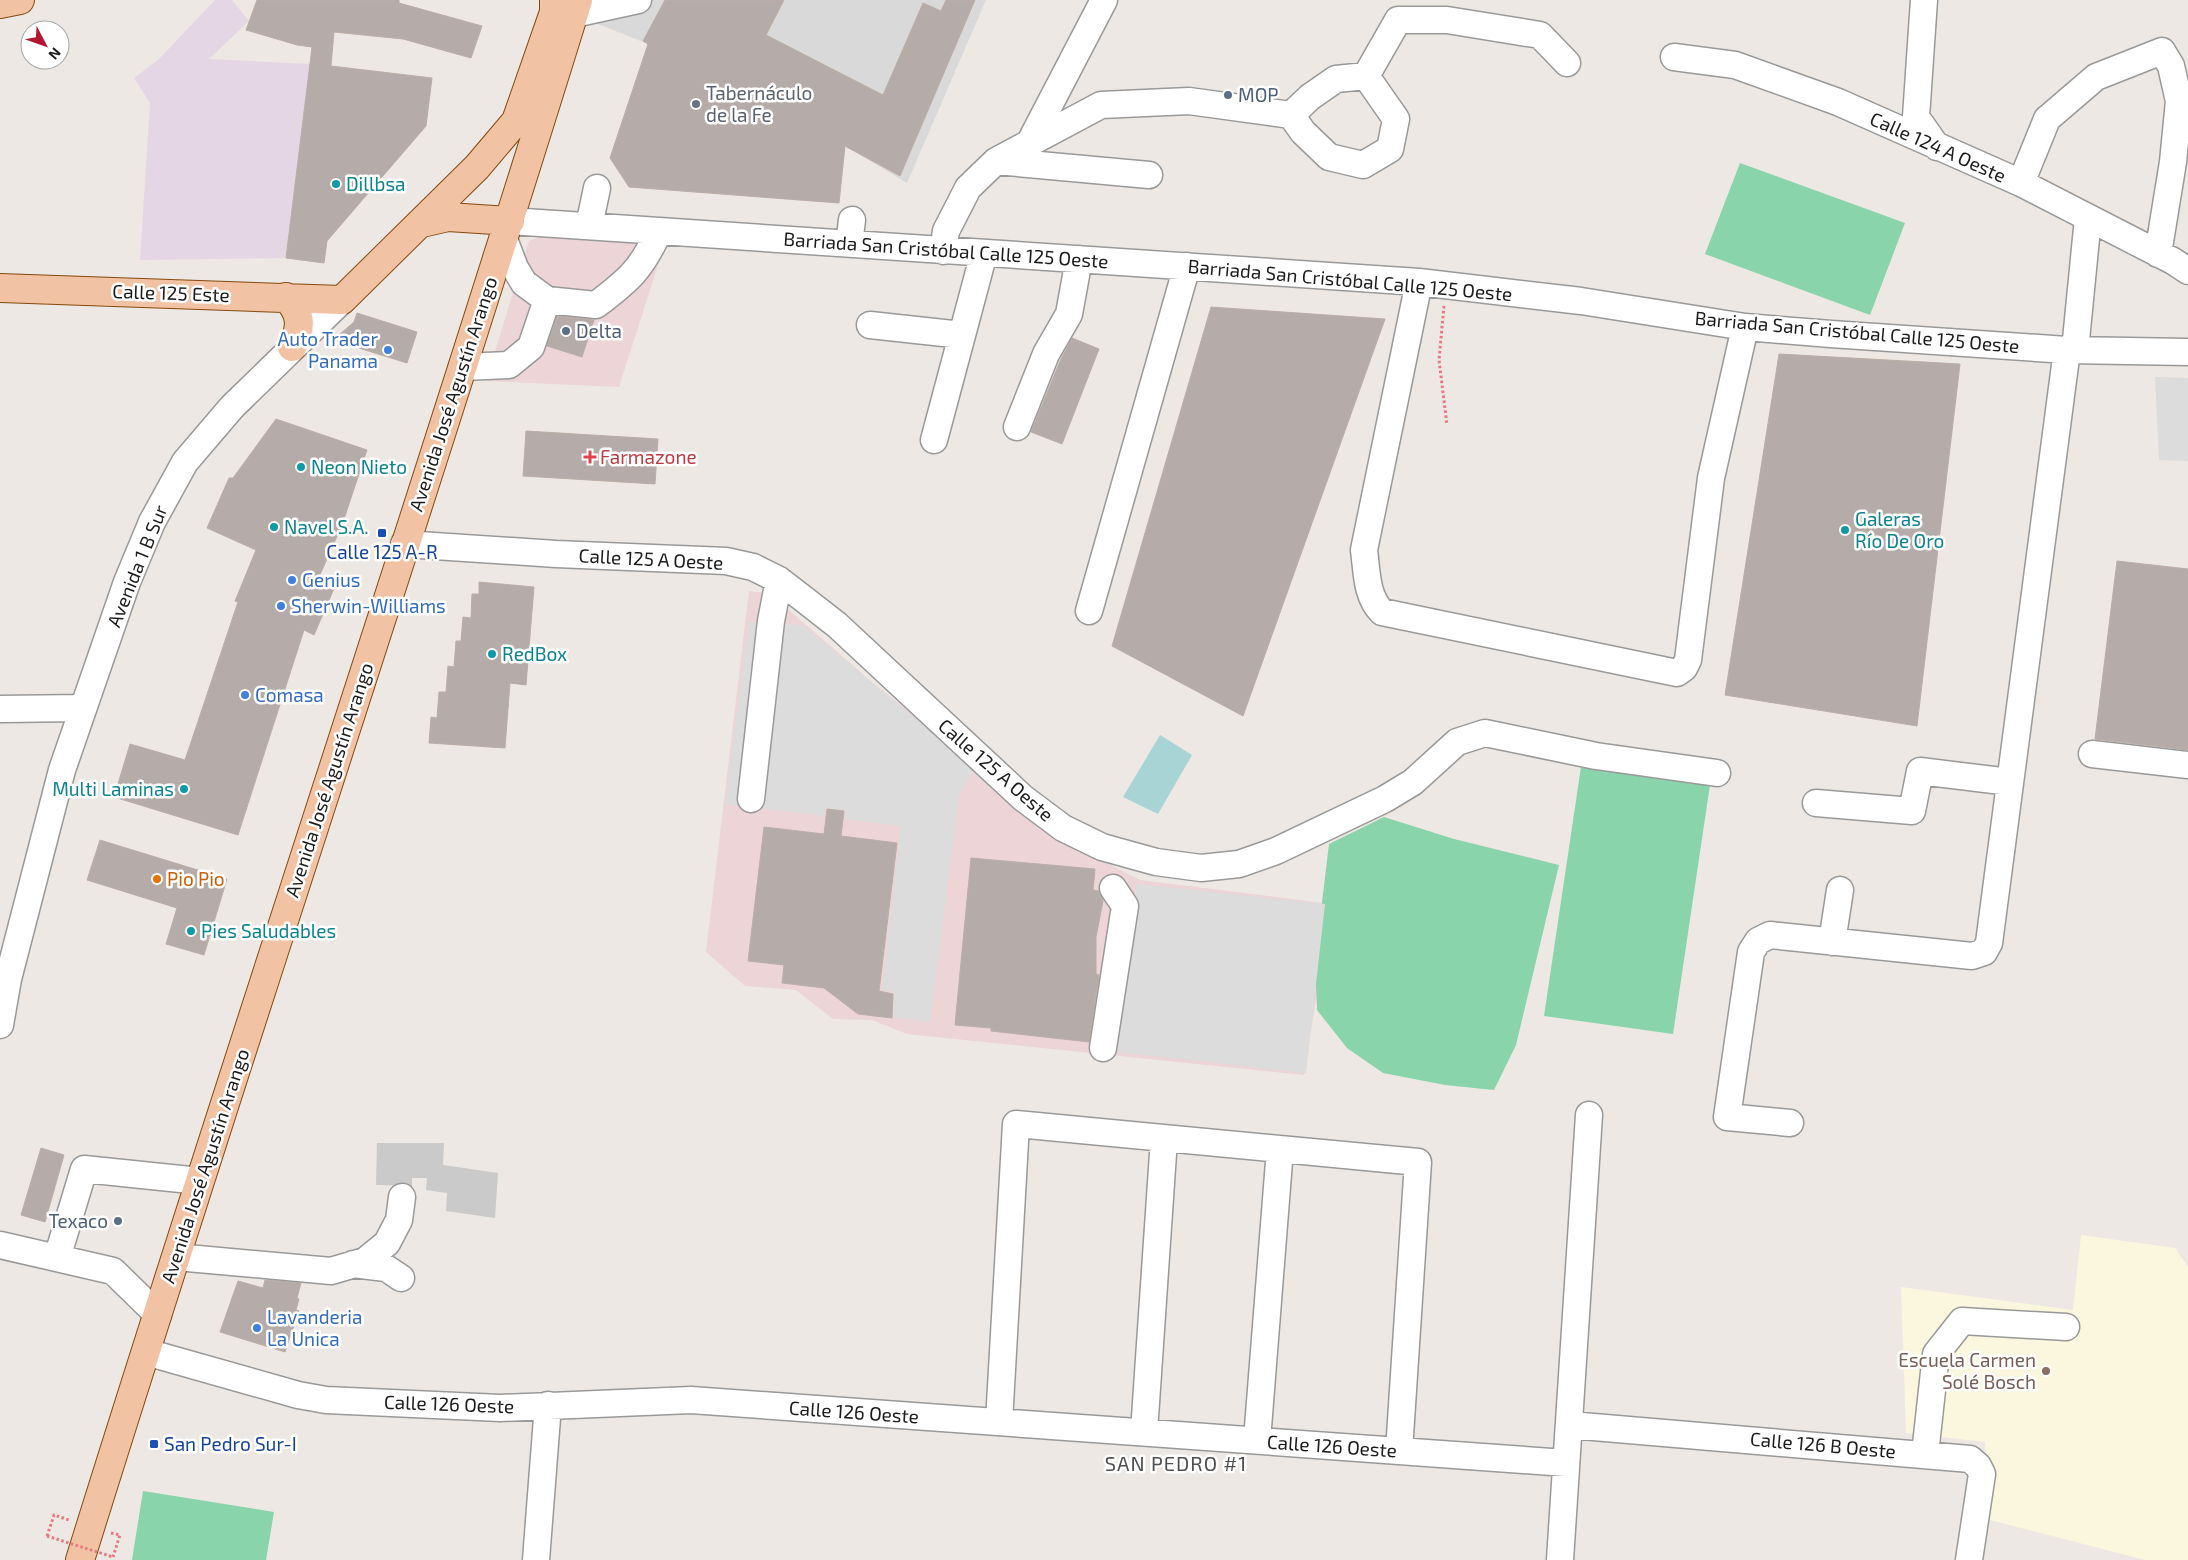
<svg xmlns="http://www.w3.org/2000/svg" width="2188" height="1560" font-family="'Exo 2',sans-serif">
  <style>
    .residential { fill: #dad9da }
    .commercial { fill: #ecd4d7 }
    .industrial { fill: #e5d6e5 }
    .education { fill: #fbf6de }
    .religious { fill: #cacaca }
    .pitch { fill: #89d4aa }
    .parking { fill: #dcdcdc }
    .water { fill: #a8d4d6 }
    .building { fill: #b5aca9; stroke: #bcada7 }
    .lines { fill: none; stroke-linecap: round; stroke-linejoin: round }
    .minor-casing { stroke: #999; stroke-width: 29 }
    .major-casing { stroke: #854910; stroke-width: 30 }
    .path { stroke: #ea767f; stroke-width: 3; stroke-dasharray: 2.5 2.5; stroke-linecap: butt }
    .minor { stroke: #fff; stroke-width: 26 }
    .major { stroke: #f1c2a3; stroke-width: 28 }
    .path-bridge { stroke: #ea767f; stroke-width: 3; stroke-dasharray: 2.5 2.5; stroke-linecap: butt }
    .service-dot { fill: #5c6f8a; stroke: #fff; stroke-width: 2 }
    .worship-dot { fill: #6b7280; stroke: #fff; stroke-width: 2 }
    .culture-dot { fill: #0f9aa8; stroke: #fff; stroke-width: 2 }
    .shop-dot { fill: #3f7fe0; stroke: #fff; stroke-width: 2 }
    .health-dot { fill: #e0444e; stroke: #fff; stroke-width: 2 }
    .transit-dot { fill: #1a4fb4; stroke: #fff; stroke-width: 2 }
    .food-dot { fill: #e8710a; stroke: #fff; stroke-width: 2 }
    .education-dot { fill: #8d6e63; stroke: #fff; stroke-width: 2 }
    .labels { text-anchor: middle; stroke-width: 5; stroke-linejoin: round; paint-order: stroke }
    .worship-label { font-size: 19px; fill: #5b616d; stroke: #fff; text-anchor: start }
    .service-label { font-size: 19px; fill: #4e5e75; stroke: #fff; text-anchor: start }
    .street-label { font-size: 19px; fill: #1c1c1c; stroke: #fff }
    .culture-label { font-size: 19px; fill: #0d838f; stroke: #fff; text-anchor: start }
    .shop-label { font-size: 19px; fill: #366cbe; stroke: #fff; text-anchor: start }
    .health-label { font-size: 19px; fill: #be3a42; stroke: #fff; text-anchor: start }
    .transit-label { font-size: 19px; fill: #164399; stroke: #fff }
    .food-label { font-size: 19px; fill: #c56008; stroke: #fff; text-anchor: start }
    .education-label { font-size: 19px; fill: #785e54; stroke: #fff; text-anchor: end }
    .neighbourhood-label { font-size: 20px; letter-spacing: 1px; fill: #4f4f4f; stroke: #fff }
  </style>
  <rect width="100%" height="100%" fill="#ede8e3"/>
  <path class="residential" d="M 612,0 L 986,0 L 907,183 L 845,146 L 648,44 L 598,24 Z"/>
  <path class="commercial" d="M 542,236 L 665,243 L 619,387 L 486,381 L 529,241 Z
    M 749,591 L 767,593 L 784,606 L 872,682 L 965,757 L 1060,842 L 1101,860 L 1140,880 L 1331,904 L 1304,1075 L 907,1034 L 872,1020 L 833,1019 L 796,990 L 745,986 L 706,952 Z"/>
  <path class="industrial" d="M 215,0 L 232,0 L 249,21 L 209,59 L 310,64 L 286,258 L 140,260 L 150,103 L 134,78 L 158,60 Z"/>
  <path class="education" d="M 2081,1235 L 2175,1248 L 2188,1267 L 2188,1560 L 2145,1560 L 1990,1520 L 1985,1442 L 1906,1433 L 1901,1287 L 2073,1310 Z"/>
  <path class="religious" d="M 377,1143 L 444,1143 L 443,1165 L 498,1173 L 495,1218 L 446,1211 L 447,1193 L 426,1190 L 427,1178 L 412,1178 L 412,1186 L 376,1185 Z"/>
  <path class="pitch" d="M 1740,163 L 1905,223 L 1870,315 L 1705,254 Z
    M 1582,760 L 1711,778 L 1673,1034 L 1544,1016 Z
    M 1384,817 L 1454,839 L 1559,865 L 1516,1045 L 1494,1090 L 1445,1085 L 1383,1073 L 1347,1048 L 1317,1010 L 1315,961 L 1329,844 Z
    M 143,1491 L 274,1512 L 266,1560 L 132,1560 Z"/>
  <path class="parking" d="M 2155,377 L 2188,378 L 2188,461 L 2159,460 Z
    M 749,622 L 803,625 L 975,768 L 959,795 L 930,1022 L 893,1017 L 894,992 L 882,990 L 901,826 L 845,819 L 845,810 L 826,808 L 824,816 L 725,804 Z
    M 1137,884 L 1325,904 L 1306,1073 L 1118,1052 Z"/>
  <path class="water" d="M 1160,735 L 1192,755 L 1158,814 L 1123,797 Z"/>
  <path class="building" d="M 257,0 L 399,0 L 399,3 L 482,26 L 471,58 L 403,39 L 334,32 L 331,66 L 432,78 L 426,126 L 327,241 L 324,263 L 286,258 L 312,47 L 297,45 L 246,30 Z
    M 665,0 L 784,0 L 766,35 L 883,95 L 923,3 L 941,11 L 946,0 L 975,0 L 900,176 L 845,146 L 839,203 L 629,187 L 610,158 L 648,44 L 643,41 Z
    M 1211,307 L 1385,319 L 1243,716 L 1112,646 Z
    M 357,313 L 417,332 L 407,363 L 333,340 L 354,322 Z
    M 557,316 L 594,320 L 582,357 L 547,346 Z
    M 1072,338 L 1099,349 L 1062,444 L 1031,432 L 1060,361 Z
    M 1779,354 L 1960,364 L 1917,726 L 1725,695 Z
    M 276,419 L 367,450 L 342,525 L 319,577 L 336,584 L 314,635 L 304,630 L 238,835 L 114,797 L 130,744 L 185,760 L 238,602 L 235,601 L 256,550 L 207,528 L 229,478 L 233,478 Z
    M 526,431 L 658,439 L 655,484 L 523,476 Z
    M 2117,561 L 2188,569 L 2188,750 L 2095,739 Z
    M 479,582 L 534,587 L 526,685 L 510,683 L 505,748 L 429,743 L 431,717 L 437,718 L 439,692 L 446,692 L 448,666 L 454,667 L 456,641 L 461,641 L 463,617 L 471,618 L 472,594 L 479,594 Z
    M 827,809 L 844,811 L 841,836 L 897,843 L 879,991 L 893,994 L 892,1018 L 858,1014 L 824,988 L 782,983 L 784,965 L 748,961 L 764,827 L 824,834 Z
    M 100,840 L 227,879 L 204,955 L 166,944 L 177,908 L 87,880 Z
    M 971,858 L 1095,869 L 1093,890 L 1099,891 L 1103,901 L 1096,937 L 1096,974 L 1099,975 L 1089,1042 L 991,1031 L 991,1028 L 955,1025 Z
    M 41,1148 L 64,1155 L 45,1222 L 21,1215 Z
    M 265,1280 L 301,1283 L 297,1298 L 299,1299 L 296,1310 L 299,1311 L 285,1352 L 220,1332 L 238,1281 L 263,1288 Z"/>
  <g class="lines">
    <g class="minor-casing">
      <path id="minor" d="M 1924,0 L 1916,117 L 1937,147
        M 574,14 L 638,0
        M 1674,57 L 1735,65 L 1838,102 L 2021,183 L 2173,261 L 2188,271
        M 1366,76 L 1398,20 L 1447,20 L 1540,35 L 1567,63
        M 1029,144 L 1104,0
        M 996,161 L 1149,175
        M 2021,183 L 2047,119 L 2096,77 L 2162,51 L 2171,66 L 2179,101 L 2173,162 L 2158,254
        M 510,221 L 1419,282 L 1581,301 L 1745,327 L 1831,334 L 2067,350 L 2188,352
        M 589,226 L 597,188
        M 849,244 L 852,220
        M 943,251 L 946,231 L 968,188 L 996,161 L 1101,105 L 1189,101 L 1291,115 L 1303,132 L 1329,157 L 1363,165 L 1390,149 L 1396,119 L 1366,76 L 1336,79 L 1310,97 L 1291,115
        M 1419,282 L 1364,550 C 1367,572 1366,596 1382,612 L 1677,673 L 1684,668 L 1688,660 L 1711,478 L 1745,327
        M 547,300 L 596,305 C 629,280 641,270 659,231
        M 870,325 L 962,335
        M 2075,350 L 2088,218
        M 462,367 L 509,365 L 531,347 L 547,300 L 524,283 L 515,268 L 504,239
        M 1017,427 L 1046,354 L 1069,314 L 1079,259
        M 934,440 L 984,253
        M 404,544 L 556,554 L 726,561 L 753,567 L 779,580 L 805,600 L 837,625 L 1023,798 L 1063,828 L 1102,847 L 1156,862 L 1201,868 L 1239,864 L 1276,851 L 1385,799 L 1413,782 L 1457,742 L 1485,733 L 1596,756 L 1717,773
        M 1089,611 L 1187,266
        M 0,709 L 83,708
        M 2092,754 L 2188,765
        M 751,799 L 771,621 L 779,580
        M 1816,803 L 1912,811 L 1920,771 L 2010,782
        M 1832,942 L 1840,890
        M 0,1025 L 8,979 L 62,770 L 127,582 L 152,522 L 185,462 L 232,407 L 342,300
        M 1103,1048 L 1125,906 L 1113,888
        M 1790,1123 L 1727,1117 L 1751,952 L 1758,941 L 1770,935 L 1972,956 L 1984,952 L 1989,943 L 2067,350
        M 0,1245 L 113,1271 L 158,1315
        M 176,1257 L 331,1271 L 365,1261 L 387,1243 L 399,1220 L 402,1197
        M 57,1258 L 84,1169 L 200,1181
        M 353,1264 L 386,1268 L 401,1278
        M 146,1352 L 298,1395 L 326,1400 L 500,1408 L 691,1400 L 1566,1463
        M 999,1422 L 1016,1124 L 1418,1162 L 1399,1451
        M 1570,1425 L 1970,1459 L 1978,1466 L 1982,1474 L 1969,1560
        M 1144,1432 L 1164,1139
        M 1257,1440 L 1280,1149
        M 1925,1454 L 1936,1354 L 1962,1321 L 2066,1327
        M 536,1560 L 548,1405
        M 1560,1560 L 1589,1115"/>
    </g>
    <g class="major-casing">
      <path id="major" d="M 0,4 L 20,0
        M 422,223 L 448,217 L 510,221
        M 0,288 L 342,300 L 477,167 L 516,121 L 554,12 L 554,0
        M 286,297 C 302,314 302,327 292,347
        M 80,1560 C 242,1039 417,522 578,0"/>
    </g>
    <path class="path" d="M 1444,306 L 1439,360 L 1447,425
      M 111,1533 L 120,1535 L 113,1557
      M 47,1536 L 54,1515 L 69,1520"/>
    <use href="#minor" class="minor"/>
    <use href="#major" class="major"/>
    <path class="path-bridge" d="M 47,1536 L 113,1557"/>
  </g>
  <g class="service-dot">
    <circle cx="1228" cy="95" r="5"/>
    <circle cx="566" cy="331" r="5"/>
    <circle cx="118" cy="1221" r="5"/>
  </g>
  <circle class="worship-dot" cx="696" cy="104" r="5"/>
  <g class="culture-dot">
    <circle cx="336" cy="184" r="5"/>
    <circle cx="301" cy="467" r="5"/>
    <circle cx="274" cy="527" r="5"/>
    <circle cx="1845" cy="530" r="5"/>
    <circle cx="492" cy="654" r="5"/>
    <circle cx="184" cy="789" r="5"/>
    <circle cx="191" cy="931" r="5"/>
  </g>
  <g class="shop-dot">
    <circle cx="388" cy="350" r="5"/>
    <circle cx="292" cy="580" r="5"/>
    <circle cx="281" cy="606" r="5"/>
    <circle cx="245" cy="695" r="5"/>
    <circle cx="257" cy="1328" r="5"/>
  </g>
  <path class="health-dot" d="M587.5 449.5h5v5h5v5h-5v5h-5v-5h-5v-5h5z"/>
  <g class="transit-dot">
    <rect x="377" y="528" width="10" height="10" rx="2.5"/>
    <rect x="149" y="1439" width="10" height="10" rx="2.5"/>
  </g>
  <circle class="food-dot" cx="157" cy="879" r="5"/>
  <circle class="education-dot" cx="2046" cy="1371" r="5"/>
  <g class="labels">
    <g class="worship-label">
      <text x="706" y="100">Tabernáculo<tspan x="706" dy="22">de la Fe</tspan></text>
    </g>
    <g class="service-label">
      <text x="1238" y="102">MOP</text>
      <text x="576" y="338">Delta</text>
      <text x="108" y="1228" text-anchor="end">Texaco</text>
    </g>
    <g class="street-label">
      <text transform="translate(1938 147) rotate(24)" y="7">Calle 124 A Oeste</text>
      <text transform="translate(946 250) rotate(4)" y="7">Barriada San Cristóbal Calle 125 Oeste</text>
      <text transform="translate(1350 280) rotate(5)" y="7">Barriada San Cristóbal Calle 125 Oeste</text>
      <text transform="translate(171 293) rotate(2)" y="7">Calle 125 Este</text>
      <text transform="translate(1857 332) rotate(5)" y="7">Barriada San Cristóbal Calle 125 Oeste</text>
      <text transform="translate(453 394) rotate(-72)" y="7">Avenida José Agustín Arango</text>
      <text transform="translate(651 559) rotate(3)" y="7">Calle 125 A Oeste</text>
      <text transform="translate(137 566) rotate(-68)" y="7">Avenida 1 B Sur</text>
      <text transform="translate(996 770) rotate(41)" y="7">Calle 125 A Oeste</text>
      <text transform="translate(329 780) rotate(-72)" y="7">Avenida José Agustín Arango</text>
      <text transform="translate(205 1166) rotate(-72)" y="7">Avenida José Agustín Arango</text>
      <text transform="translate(449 1404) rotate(2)" y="7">Calle 126 Oeste</text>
      <text transform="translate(854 1412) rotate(4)" y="7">Calle 126 Oeste</text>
      <text transform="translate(1823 1445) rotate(5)" y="7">Calle 126 B Oeste</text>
      <text transform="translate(1332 1446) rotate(4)" y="7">Calle 126 Oeste</text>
    </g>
    <g class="culture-label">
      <text x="346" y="191">Dillbsa</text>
      <text x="311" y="474">Neon Nieto</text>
      <text x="1855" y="526">Galeras<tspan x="1855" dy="22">Río De Oro</tspan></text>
      <text x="284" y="534">Navel S.A.</text>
      <text x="502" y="661">RedBox</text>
      <text x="174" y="796" text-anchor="end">Multi Laminas</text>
      <text x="201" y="938">Pies Saludables</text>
    </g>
    <g class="shop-label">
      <text x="378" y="346" text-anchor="end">Auto Trader<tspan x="378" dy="22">Panama</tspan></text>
      <text x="302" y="587">Genius</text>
      <text x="291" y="613">Sherwin-Williams</text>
      <text x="255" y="702">Comasa</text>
      <text x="267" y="1324">Lavanderia<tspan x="267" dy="22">La Unica</tspan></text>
    </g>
    <g class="health-label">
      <text x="600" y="464">Farmazone</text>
    </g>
    <g class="transit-label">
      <text x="382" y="559">Calle 125 A-R</text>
      <text x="164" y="1451" text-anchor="start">San Pedro Sur-I</text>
    </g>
    <g class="food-label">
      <text x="167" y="886">Pio Pio</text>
    </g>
    <g class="education-label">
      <text x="2036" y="1367">Escuela Carmen<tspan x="2036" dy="22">Solé Bosch</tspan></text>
    </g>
    <g class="neighbourhood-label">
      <text x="1176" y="1471">SAN PEDRO #1</text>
    </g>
  </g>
  <g transform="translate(45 45) rotate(131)"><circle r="24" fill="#ffffff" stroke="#a4a4a4"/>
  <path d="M0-4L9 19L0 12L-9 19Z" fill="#b41531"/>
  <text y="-8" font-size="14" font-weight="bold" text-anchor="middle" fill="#1c1c1c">N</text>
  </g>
</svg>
